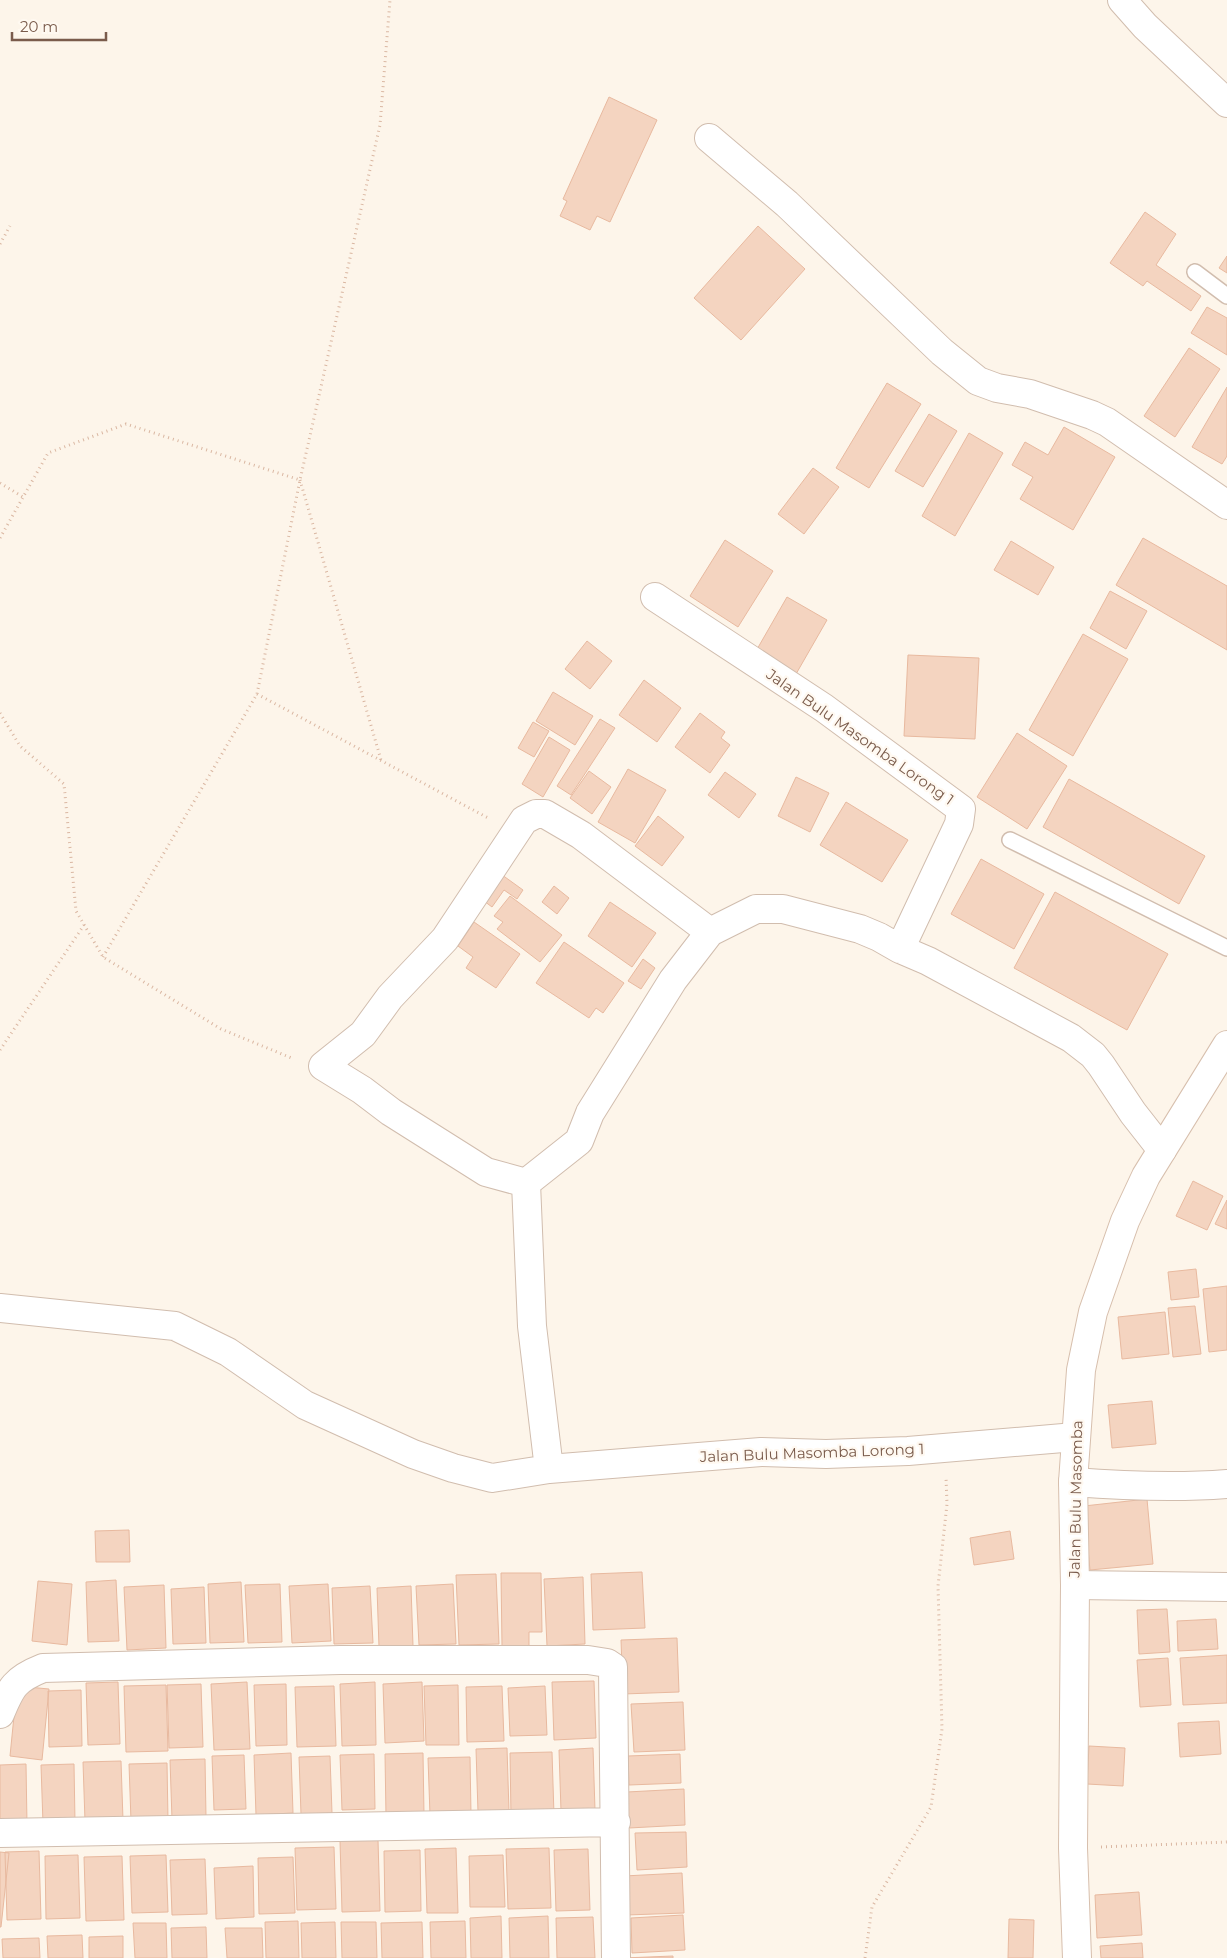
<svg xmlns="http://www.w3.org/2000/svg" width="1227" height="1958" font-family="Montserrat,sans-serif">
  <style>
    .building { fill: #f4d4c0; stroke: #e8b99f }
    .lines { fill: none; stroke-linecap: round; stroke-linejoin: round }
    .lane-casing { stroke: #d1bdae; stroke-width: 18 }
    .street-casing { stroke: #d1bdae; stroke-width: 30 }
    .secondary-casing { stroke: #d7bfad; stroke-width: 30 }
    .path { stroke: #dab7a2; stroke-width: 3; stroke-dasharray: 1 4; stroke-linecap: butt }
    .lane { stroke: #fff; stroke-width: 15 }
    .street { stroke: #fff; stroke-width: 28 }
    .secondary { stroke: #fff; stroke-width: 28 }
    .labels { text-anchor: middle; stroke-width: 4.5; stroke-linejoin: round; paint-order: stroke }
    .street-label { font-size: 15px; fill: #7a5b4b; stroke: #fff9f1 }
  </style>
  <rect width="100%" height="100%" fill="#fdf5ea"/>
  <path class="building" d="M 609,97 L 657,120 L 610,222 L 597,216 L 590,230 L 560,216 L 567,201 L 563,199 Z
    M 1145,212 L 1176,234 L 1156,265 L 1201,296 L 1191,311 L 1147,281 L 1143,286 L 1110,263 Z
    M 758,226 L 805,269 L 741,340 L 694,298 Z
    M 1227,256 L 1227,273 L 1219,268 Z
    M 1207,307 L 1227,318 L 1227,355 L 1191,333 Z
    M 1189,348 L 1220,369 L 1175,437 L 1144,416 Z
    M 887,383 L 921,404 L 869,488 L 836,468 Z
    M 1227,387 L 1227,456 L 1222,464 L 1192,447 Z
    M 929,414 L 957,431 L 923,487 L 895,471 Z
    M 1064,427 L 1115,457 L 1073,530 L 1020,499 L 1033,477 L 1012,465 L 1025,442 L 1048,455 Z
    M 969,433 L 1003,453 L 955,536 L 922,516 Z
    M 813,468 L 839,487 L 804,534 L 778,514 Z
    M 1143,538 L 1227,586 L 1227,650 L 1116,585 Z
    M 725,540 L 773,571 L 738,627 L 690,596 Z
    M 1011,541 L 1054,567 L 1038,595 L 994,570 Z
    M 1110,591 L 1147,611 L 1126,649 L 1090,628 Z
    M 787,597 L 827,620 L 792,681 L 752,658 Z
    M 1083,634 L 1128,659 L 1073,756 L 1029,730 Z
    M 587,641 L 612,661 L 590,689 L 565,669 Z
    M 908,655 L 979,658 L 975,739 L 904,736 Z
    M 644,680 L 681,708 L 657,742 L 619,715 Z
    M 553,692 L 593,716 L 575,745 L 536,721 Z
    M 700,713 L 725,732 L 721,738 L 730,745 L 710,773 L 675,747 Z
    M 600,719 L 615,728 L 571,795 L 557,786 Z
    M 533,722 L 549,731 L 534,757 L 518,748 Z
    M 1017,733 L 1067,766 L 1027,829 L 977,797 Z
    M 549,737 L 570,750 L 543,797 L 522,784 Z
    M 628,769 L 666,790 L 635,843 L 598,822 Z
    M 589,771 L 611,787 L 592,814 L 570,798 Z
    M 725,772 L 756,794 L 739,818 L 708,795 Z
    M 796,777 L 829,793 L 810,832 L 778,816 Z
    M 1069,779 L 1205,856 L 1179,904 L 1043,827 Z
    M 846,802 L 908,840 L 882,882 L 820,845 Z
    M 658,816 L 684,837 L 662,866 L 635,846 Z
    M 981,859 L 1044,894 L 1014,949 L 951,914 Z
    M 498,872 L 523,890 L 517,899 L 504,890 L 492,907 L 480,898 Z
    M 554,886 L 569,898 L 557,914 L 542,902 Z
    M 1055,892 L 1168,954 L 1127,1030 L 1014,968 Z
    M 510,896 L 562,935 L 540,962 L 497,929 L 503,922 L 494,916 Z
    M 610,902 L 656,933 L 632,967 L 588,936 Z
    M 474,922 L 520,954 L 496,988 L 466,968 L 473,957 L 458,946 Z
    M 564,942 L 624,983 L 603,1013 L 596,1008 L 589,1018 L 536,983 Z
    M 643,959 L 655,968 L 641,989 L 628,981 Z
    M 1193,1181 L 1223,1196 L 1207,1230 L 1176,1216 Z
    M 1227,1200 L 1227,1229 L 1215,1224 Z
    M 1196,1269 L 1199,1297 L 1171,1300 L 1168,1272 Z
    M 1227,1286 L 1227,1350 L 1209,1352 L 1203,1289 Z
    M 1195,1306 L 1201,1354 L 1173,1357 L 1168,1308 Z
    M 1165,1312 L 1169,1354 L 1122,1359 L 1118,1317 Z
    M 1152,1401 L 1156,1444 L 1112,1448 L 1108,1405 Z
    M 1147,1499 L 1153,1564 L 1090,1570 L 1084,1506 Z
    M 129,1530 L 130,1562 L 96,1562 L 95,1531 Z
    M 1010,1531 L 1014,1559 L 974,1565 L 970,1538 Z
    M 642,1572 L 645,1628 L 593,1630 L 591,1574 Z
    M 501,1573 L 541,1573 L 542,1632 L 529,1632 L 529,1646 L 502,1646 Z
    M 496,1574 L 499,1644 L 459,1645 L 456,1575 Z
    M 583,1577 L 585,1644 L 547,1646 L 544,1579 Z
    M 116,1580 L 119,1641 L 88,1642 L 86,1582 Z
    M 38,1581 L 72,1584 L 67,1645 L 32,1641 Z
    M 241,1582 L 244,1642 L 210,1643 L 208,1584 Z
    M 280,1584 L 282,1642 L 248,1643 L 245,1585 Z
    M 328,1584 L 331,1641 L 292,1643 L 289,1586 Z
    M 453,1584 L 456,1644 L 419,1645 L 416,1586 Z
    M 164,1585 L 166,1648 L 127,1650 L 124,1587 Z
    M 370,1586 L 373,1643 L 334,1644 L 332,1588 Z
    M 411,1586 L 413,1646 L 379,1647 L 377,1588 Z
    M 204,1587 L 206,1643 L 173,1644 L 171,1589 Z
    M 1167,1609 L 1170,1652 L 1139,1654 L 1137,1610 Z
    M 1216,1619 L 1218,1649 L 1178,1651 L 1177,1621 Z
    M 677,1638 L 679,1692 L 623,1694 L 621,1640 Z
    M 1227,1655 L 1227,1703 L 1183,1705 L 1180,1658 Z
    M 1168,1658 L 1171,1705 L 1140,1707 L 1137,1660 Z
    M 594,1681 L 596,1738 L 554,1740 L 552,1682 Z
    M 118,1682 L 120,1744 L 88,1745 L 86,1683 Z
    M 247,1682 L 250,1749 L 214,1750 L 211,1684 Z
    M 375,1682 L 376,1745 L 342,1746 L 340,1684 Z
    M 422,1682 L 424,1741 L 385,1743 L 383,1684 Z
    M 201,1684 L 203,1747 L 169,1748 L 167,1685 Z
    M 286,1684 L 287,1745 L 256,1746 L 254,1685 Z
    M 166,1685 L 168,1751 L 126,1752 L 124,1686 Z
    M 458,1685 L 459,1745 L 426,1745 L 424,1686 Z
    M 17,1686 L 49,1689 L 42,1760 L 10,1756 Z
    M 334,1686 L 336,1746 L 297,1747 L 295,1687 Z
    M 502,1686 L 504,1741 L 467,1742 L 466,1687 Z
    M 545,1686 L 547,1735 L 510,1736 L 508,1688 Z
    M 81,1690 L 82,1746 L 49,1747 L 48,1691 Z
    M 683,1702 L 685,1750 L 634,1752 L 631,1704 Z
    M 1219,1721 L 1221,1754 L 1180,1757 L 1178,1723 Z
    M 1089,1746 L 1125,1748 L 1123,1786 L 1087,1784 Z
    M 507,1748 L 509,1811 L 478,1812 L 476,1749 Z
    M 593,1748 L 595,1810 L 561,1811 L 559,1750 Z
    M 552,1752 L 554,1815 L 511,1816 L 510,1753 Z
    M 291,1753 L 293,1813 L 256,1815 L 254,1755 Z
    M 423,1753 L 424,1815 L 386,1816 L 385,1754 Z
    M 374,1754 L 375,1809 L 342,1810 L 340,1755 Z
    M 680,1754 L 681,1783 L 629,1785 L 628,1756 Z
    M 244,1755 L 246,1809 L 214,1810 L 212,1756 Z
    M 330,1756 L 332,1813 L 301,1814 L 299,1757 Z
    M 470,1757 L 471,1814 L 430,1815 L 428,1758 Z
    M 205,1759 L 206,1817 L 172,1819 L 170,1760 Z
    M 121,1761 L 123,1820 L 85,1821 L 83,1762 Z
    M 167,1763 L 168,1820 L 131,1821 L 129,1764 Z
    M 26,1764 L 27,1824 L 0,1825 L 0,1765 Z
    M 74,1764 L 75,1822 L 43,1824 L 41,1765 Z
    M 684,1789 L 685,1825 L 629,1828 L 627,1792 Z
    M 686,1832 L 687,1867 L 637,1870 L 635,1833 Z
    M 378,1840 L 380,1911 L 342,1912 L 340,1841 Z
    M 334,1847 L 336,1909 L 297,1910 L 295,1848 Z
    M 456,1848 L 458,1913 L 427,1913 L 425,1849 Z
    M 549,1848 L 551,1908 L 508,1909 L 506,1849 Z
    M 588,1849 L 590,1910 L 556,1911 L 554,1850 Z
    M 420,1850 L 421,1911 L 385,1912 L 384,1851 Z
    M 39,1851 L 41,1919 L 7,1920 L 5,1852 Z
    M 0,1852 L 9,1853 L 1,1927 L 0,1927 Z
    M 78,1855 L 80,1918 L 46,1919 L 45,1856 Z
    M 166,1855 L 168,1912 L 132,1913 L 130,1856 Z
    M 503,1855 L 505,1907 L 470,1907 L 469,1856 Z
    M 122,1856 L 124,1920 L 86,1921 L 84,1857 Z
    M 293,1857 L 295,1913 L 259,1914 L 258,1858 Z
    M 205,1859 L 207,1914 L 172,1915 L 170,1860 Z
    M 253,1866 L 254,1917 L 216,1919 L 214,1868 Z
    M 682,1873 L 684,1913 L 626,1915 L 624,1876 Z
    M 1139,1892 L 1142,1935 L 1097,1938 L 1095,1895 Z
    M 683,1915 L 685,1950 L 632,1953 L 631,1918 Z
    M 501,1916 L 502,1958 L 471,1958 L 470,1918 Z
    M 548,1916 L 549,1958 L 510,1958 L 509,1918 Z
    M 593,1917 L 595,1958 L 557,1958 L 556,1918 Z
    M 1009,1919 L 1034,1920 L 1033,1958 L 1008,1958 Z
    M 298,1921 L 299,1958 L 266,1958 L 265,1922 Z
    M 465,1921 L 466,1958 L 431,1958 L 430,1922 Z
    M 335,1922 L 336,1958 L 302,1958 L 301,1923 Z
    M 341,1922 L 376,1922 L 377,1958 L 342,1958 Z
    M 422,1922 L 423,1958 L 382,1958 L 381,1923 Z
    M 133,1923 L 166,1923 L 167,1958 L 135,1958 Z
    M 206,1927 L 207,1958 L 172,1958 L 171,1928 Z
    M 225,1928 L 262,1928 L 263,1958 L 227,1958 Z
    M 82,1935 L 83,1958 L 48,1958 L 47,1936 Z
    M 123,1936 L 123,1958 L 89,1958 L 89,1937 Z
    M 39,1938 L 40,1958 L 3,1958 L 2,1939 Z
    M 1142,1943 L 1143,1958 L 1101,1958 L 1100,1946 Z
    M 673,1956 L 673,1958 L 623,1958 Z"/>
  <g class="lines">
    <g class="lane-casing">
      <path id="lane" d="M 1195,272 L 1227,296
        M 1010,840 L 1227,948"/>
    </g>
    <g class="street-casing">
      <path id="street" d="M 1122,0 L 1145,26 L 1227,103
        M 709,138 L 787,204 L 942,352 L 978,381 L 997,388 L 1030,394 L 1092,415 L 1107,422 L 1227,505
        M 900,949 L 928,961 L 1071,1038 L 1093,1055 L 1101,1065 L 1133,1113 L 1162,1150
        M 526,1183 L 486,1172 L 391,1112 L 362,1090 L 323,1066 L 363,1034 L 390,997 L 445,939 L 524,820 L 536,814 L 545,814 L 581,835 L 710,932
        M 0,1308 L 175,1326 L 228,1352 L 305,1405 L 413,1454 L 453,1468 L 492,1478 L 549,1469 L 761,1452 L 826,1454 L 908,1451 L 1075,1437
        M 549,1469 L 532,1326 L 526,1183 L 579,1141 L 590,1113 L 673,980 L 710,932 L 756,909 L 783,909 L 860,929 L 879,937 L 900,949 L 959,824 L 961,809 L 824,708 L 655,597
        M 1073,1482 C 1125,1486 1176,1488 1227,1484
        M 1075,1585 L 1227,1587
        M 0,1714 C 11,1687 15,1679 43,1668 L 340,1660 L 588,1660 L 607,1663 L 613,1667 L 616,1958
        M 0,1833 L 616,1822"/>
    </g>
    <g class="secondary-casing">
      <path id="secondary" d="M 1077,1958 L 1073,1848 L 1075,1585 L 1073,1482 L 1081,1370 L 1093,1312 L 1125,1221 L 1146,1176 L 1227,1045"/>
    </g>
    <path class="path" d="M 0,244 L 10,226
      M 300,480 L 381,760
      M 0,483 L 23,497
      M 0,538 L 48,453 L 126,424 L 300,480
      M 257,694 L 490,819
      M 0,713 L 20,746 L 64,784 L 76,911 L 103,957 L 221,1029 L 294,1059
      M 103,957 L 257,694 L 300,480 L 380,125 L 390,0
      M 0,1050 L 84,925
      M 1101,1847 L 1227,1842
      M 865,1958 L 872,1907 L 931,1807 L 942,1729 L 938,1586 L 947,1504 L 946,1477"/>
    <use href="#lane" class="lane"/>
    <use href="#street" class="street"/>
    <use href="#secondary" class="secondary"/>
  </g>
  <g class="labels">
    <g class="street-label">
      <text transform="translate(860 737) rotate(35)" y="5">Jalan Bulu Masomba Lorong 1</text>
      <text transform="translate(812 1453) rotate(-2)" y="5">Jalan Bulu Masomba Lorong 1</text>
      <text transform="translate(1076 1499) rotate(-89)" y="5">Jalan Bulu Masomba</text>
    </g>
  </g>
  <path d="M12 32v8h94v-8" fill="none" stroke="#7a5b4b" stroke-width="2.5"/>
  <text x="20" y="32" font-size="15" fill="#7a5b4b" stroke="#fff9f1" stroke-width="4" paint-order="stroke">20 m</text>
</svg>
